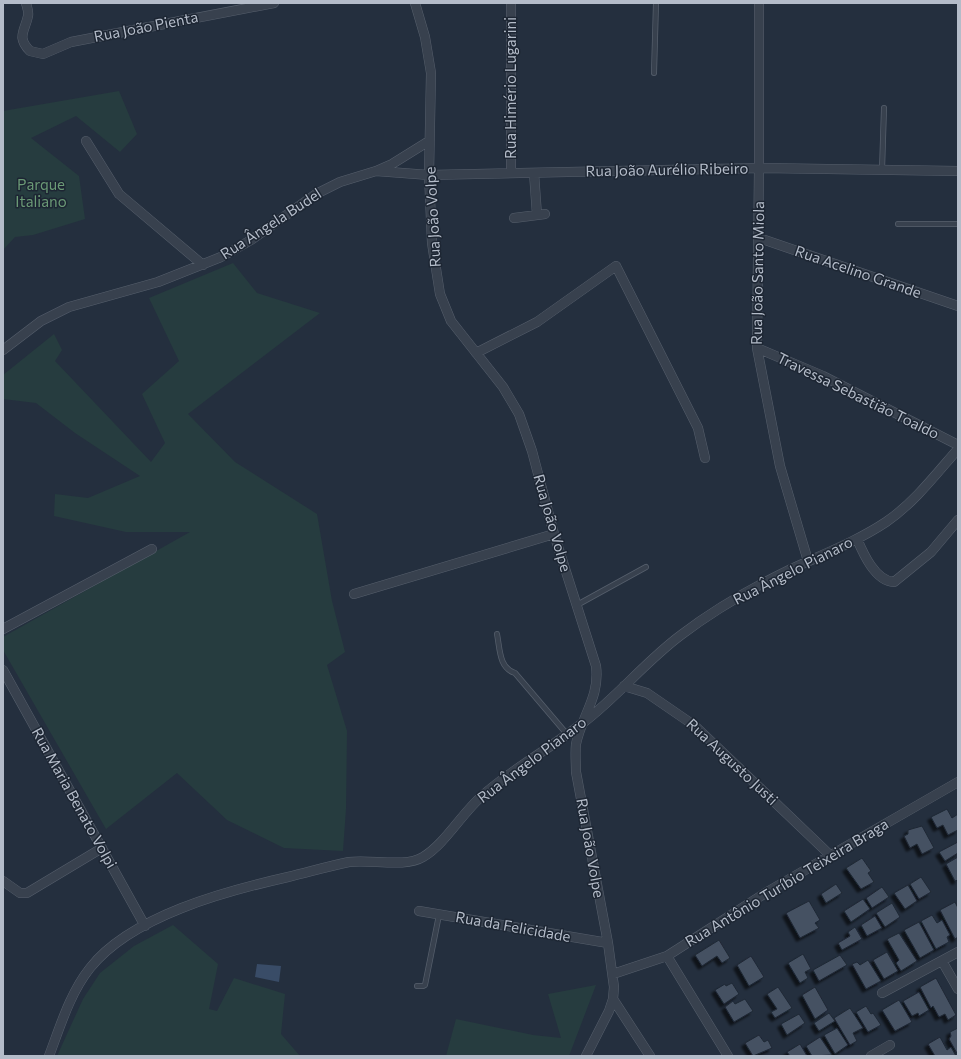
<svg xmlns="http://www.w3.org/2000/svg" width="961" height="1059" font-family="Commissioner,sans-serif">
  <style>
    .green { fill: #263c3f }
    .water { fill: #394c67 }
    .building { fill: #455162; stroke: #1f2835; filter: url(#shadow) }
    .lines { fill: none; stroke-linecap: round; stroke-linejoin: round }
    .lane-casing { stroke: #565f6c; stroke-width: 6 }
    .street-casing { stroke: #565f6c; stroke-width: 10 }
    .lane { stroke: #38414e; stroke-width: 4.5 }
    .street { stroke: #38414e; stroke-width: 9 }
    .labels { text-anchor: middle; stroke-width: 3; stroke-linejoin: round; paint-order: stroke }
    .street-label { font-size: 15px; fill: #b4bcc9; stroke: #1d2633 }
    .park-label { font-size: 15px; fill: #6b9a76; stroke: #1d2633 }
  </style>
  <defs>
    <filter id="shadow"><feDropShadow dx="-3.5" dy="3.5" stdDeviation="1" flood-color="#0009"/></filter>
  </defs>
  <rect width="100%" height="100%" fill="#242f3e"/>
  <path class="green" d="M 119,91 L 137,134 L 120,152 L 76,116 L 31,138 L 79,176 L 85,219 L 33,235 L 15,237 L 3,250 L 3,111 Z
    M 233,263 L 257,293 L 320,313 L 188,414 L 235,462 L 317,514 L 332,601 L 345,652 L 327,665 L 347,731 L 346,809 L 343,851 L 284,848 L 227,820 L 177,773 L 106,829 L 3,650 L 3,637 L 190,532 L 126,532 L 54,516 L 55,494 L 88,498 L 140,476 L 75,433 L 36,403 L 3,399 L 3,375 L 54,334 L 62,350 L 55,361 L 151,462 L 165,443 L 142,394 L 179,361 L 149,298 Z
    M 173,925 L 218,964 L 209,1009 L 217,1011 L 234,978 L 285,994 L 281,1034 L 300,1056 L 57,1056 L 83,999 L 100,973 L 134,946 Z
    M 596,985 L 569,1056 L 446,1056 L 456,1019 L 533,1035 L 561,1038 L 548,994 Z"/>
  <path class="water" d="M 257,964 L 281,966 L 279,982 L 255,977 Z"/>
  <path class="building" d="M 947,809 L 952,818 L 958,814 L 958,830 L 948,835 L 943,825 L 937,828 L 931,817 Z
    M 922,826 L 934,848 L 922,854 L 917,844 L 910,848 L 904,836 L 908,834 L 908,830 Z
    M 958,842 L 958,853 L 945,861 L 939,852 Z
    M 958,857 L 958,880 L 955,881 L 946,864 Z
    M 862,858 L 871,871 L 868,873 L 874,882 L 861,889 L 846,868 Z
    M 921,877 L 931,892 L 919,899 L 910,884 Z
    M 836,884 L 842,893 L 826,903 L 821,894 Z
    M 908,885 L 917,901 L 905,909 L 894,893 Z
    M 882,887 L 889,897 L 872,908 L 866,898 Z
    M 863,899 L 870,909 L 851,922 L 844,911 Z
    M 809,901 L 820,920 L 815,923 L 819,928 L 800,938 L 786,913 Z
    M 955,902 L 958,908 L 958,937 L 955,939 L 940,910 Z
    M 892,903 L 900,917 L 885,927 L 876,913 Z
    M 932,915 L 937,923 L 942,920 L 950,935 L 947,937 L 949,942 L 936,949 L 921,921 Z
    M 875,916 L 882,928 L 867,936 L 861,925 Z
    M 919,922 L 934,950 L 920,958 L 904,930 Z
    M 855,927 L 862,939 L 842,950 L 838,943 L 850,936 L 848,932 Z
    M 899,933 L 917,961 L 901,971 L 896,963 L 899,960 L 887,939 Z
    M 719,940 L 730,958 L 722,963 L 717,956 L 702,966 L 695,955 Z
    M 887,952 L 898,971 L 884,979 L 873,960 Z
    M 803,954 L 811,969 L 805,972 L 808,978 L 800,983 L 788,963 Z
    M 840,955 L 847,965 L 819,981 L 813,970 Z
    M 751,956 L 764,977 L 749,986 L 737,965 Z
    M 868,960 L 881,981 L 866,989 L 852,964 L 857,962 L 860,965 Z
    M 936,978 L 956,1015 L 948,1020 L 945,1014 L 939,1017 L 933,1006 L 931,1008 L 920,987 Z
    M 732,983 L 739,994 L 724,1004 L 715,990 L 725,984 L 726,986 Z
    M 778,987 L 792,1008 L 775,1018 L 771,1012 L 777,1009 L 767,994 Z
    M 815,987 L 828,1010 L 815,1019 L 802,995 Z
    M 919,992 L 929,1010 L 919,1016 L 918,1013 L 912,1016 L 903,1001 Z
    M 745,999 L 753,1011 L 734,1022 L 725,1007 L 733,1001 L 735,1004 Z
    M 899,1000 L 912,1022 L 895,1031 L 882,1010 Z
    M 866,1006 L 871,1014 L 873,1013 L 881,1025 L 868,1032 L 856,1012 Z
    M 850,1008 L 863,1028 L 853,1033 L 857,1041 L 850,1045 L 834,1018 Z
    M 829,1013 L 835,1021 L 819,1031 L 814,1023 Z
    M 799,1014 L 805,1023 L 787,1035 L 781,1024 Z
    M 837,1028 L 848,1045 L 835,1054 L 824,1035 Z
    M 958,1028 L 958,1055 L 949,1039 L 951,1036 L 950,1032 Z
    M 759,1035 L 764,1042 L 768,1040 L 772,1048 L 753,1056 L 745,1043 Z
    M 820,1037 L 832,1055 L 812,1056 L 806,1046 Z
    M 940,1037 L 947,1050 L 951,1047 L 956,1056 L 935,1056 L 928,1044 Z
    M 800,1044 L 807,1056 L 790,1056 L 787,1052 Z"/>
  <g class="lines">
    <g class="lane-casing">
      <path id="lane" d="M 654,73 L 656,3
        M 882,170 L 884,108
        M 898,224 L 958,224
        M 577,605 L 646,567
        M 497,634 C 500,649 499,668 515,673 L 566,733
        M 417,986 L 423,986 L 425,985 L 439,915"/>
    </g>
    <g class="street-casing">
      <path id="street" d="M 26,3 C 27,7 29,12 28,16 C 25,31 16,37 30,51 L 43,54 L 71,42 L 274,3
        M 415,3 L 425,37 L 431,73 L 429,175 L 432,243 L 440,294 L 451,321 L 503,387 L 519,414 L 532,451 L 554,534 L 596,666 C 600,697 582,715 576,744 C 575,753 576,763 576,772 L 608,943 L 614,987 L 613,999 L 609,1011 L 586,1056
        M 511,3 L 511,173
        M 759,3 L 759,168 L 757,348 L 780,466 L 808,561
        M 86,141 L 119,194 L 203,265
        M 376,171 L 429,175 L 759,168 L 958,171
        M 534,173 L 537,215
        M 514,218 L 545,214
        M 759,238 L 958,306
        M 757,348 L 823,376 L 958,445
        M 3,350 L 41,321 L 69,307 L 158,282 L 221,257 L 251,240 L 316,194 L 340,182 L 376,171 L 392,164 L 429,141
        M 476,353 L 537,322 L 616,266 L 698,428 L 705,458
        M 857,539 C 863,553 875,581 894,582 L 931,552 L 958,520
        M 354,594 L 554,534
        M 3,629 L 152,549
        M 3,670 L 145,926
        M 624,686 L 647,693 L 695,726 L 830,855
        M 3,881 L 20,893 L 27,893 L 102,848
        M 419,911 L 608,943
        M 667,956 L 728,1056
        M 942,961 L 958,989
        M 613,974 L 667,956 L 767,892 L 958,782
        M 882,993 L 958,952
        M 613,999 L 650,1056
        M 49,1056 C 60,1027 70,993 90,968 C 131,916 226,891 288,877 C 309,872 329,866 349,862 C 371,859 405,868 423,857 C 445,844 462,813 482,796 C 513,768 551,748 584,722 C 618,696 646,661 681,635 C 714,610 752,588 789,570 C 821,555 856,542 886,522 C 914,503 936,474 958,449
        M 871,1056 L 890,1045"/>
    </g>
    <use href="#lane" class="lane"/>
    <use href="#street" class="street"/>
  </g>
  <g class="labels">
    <g class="street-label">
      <text transform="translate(146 27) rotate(-11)" y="5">Rua João Pienta</text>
      <text transform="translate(511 88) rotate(-90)" y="5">Rua Himério Lugarini</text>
      <text transform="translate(667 170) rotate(-1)" y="5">Rua João Aurélio Ribeiro</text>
      <text transform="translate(433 217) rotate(-93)" y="5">Rua João Volpe</text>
      <text transform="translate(271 224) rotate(-33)" y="5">Rua Ângela Budel</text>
      <text transform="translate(858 272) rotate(19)" y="5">Rua Acelino Grande</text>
      <text transform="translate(758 273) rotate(-89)" y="5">Rua João Santo Miola</text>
      <text transform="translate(858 396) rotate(26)" y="5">Travessa Sebastião Toaldo</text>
      <text transform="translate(552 523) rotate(74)" y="5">Rua João Volpe</text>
      <text transform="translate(793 571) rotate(-27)" y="5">Rua Ângelo Pianaro</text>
      <text transform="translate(532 760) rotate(-37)" y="5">Rua Ângelo Pianaro</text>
      <text transform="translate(732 762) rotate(43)" y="5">Rua Augusto Justi</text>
      <text transform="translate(74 798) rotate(61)" y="5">Rua Maria Benato Volpi</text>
      <text transform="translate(590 848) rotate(80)" y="5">Rua João Volpe</text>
      <text transform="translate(787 883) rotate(-31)" y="5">Rua Antônio Turíbio Teixeira Braga</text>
      <text transform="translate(513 927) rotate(10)" y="5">Rua da Felicidade</text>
    </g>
    <g class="park-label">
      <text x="41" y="190">Parque<tspan x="41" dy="17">Italiano</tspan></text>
    </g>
  </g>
  <rect width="961" height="1059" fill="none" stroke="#b4bcc9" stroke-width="8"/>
</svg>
